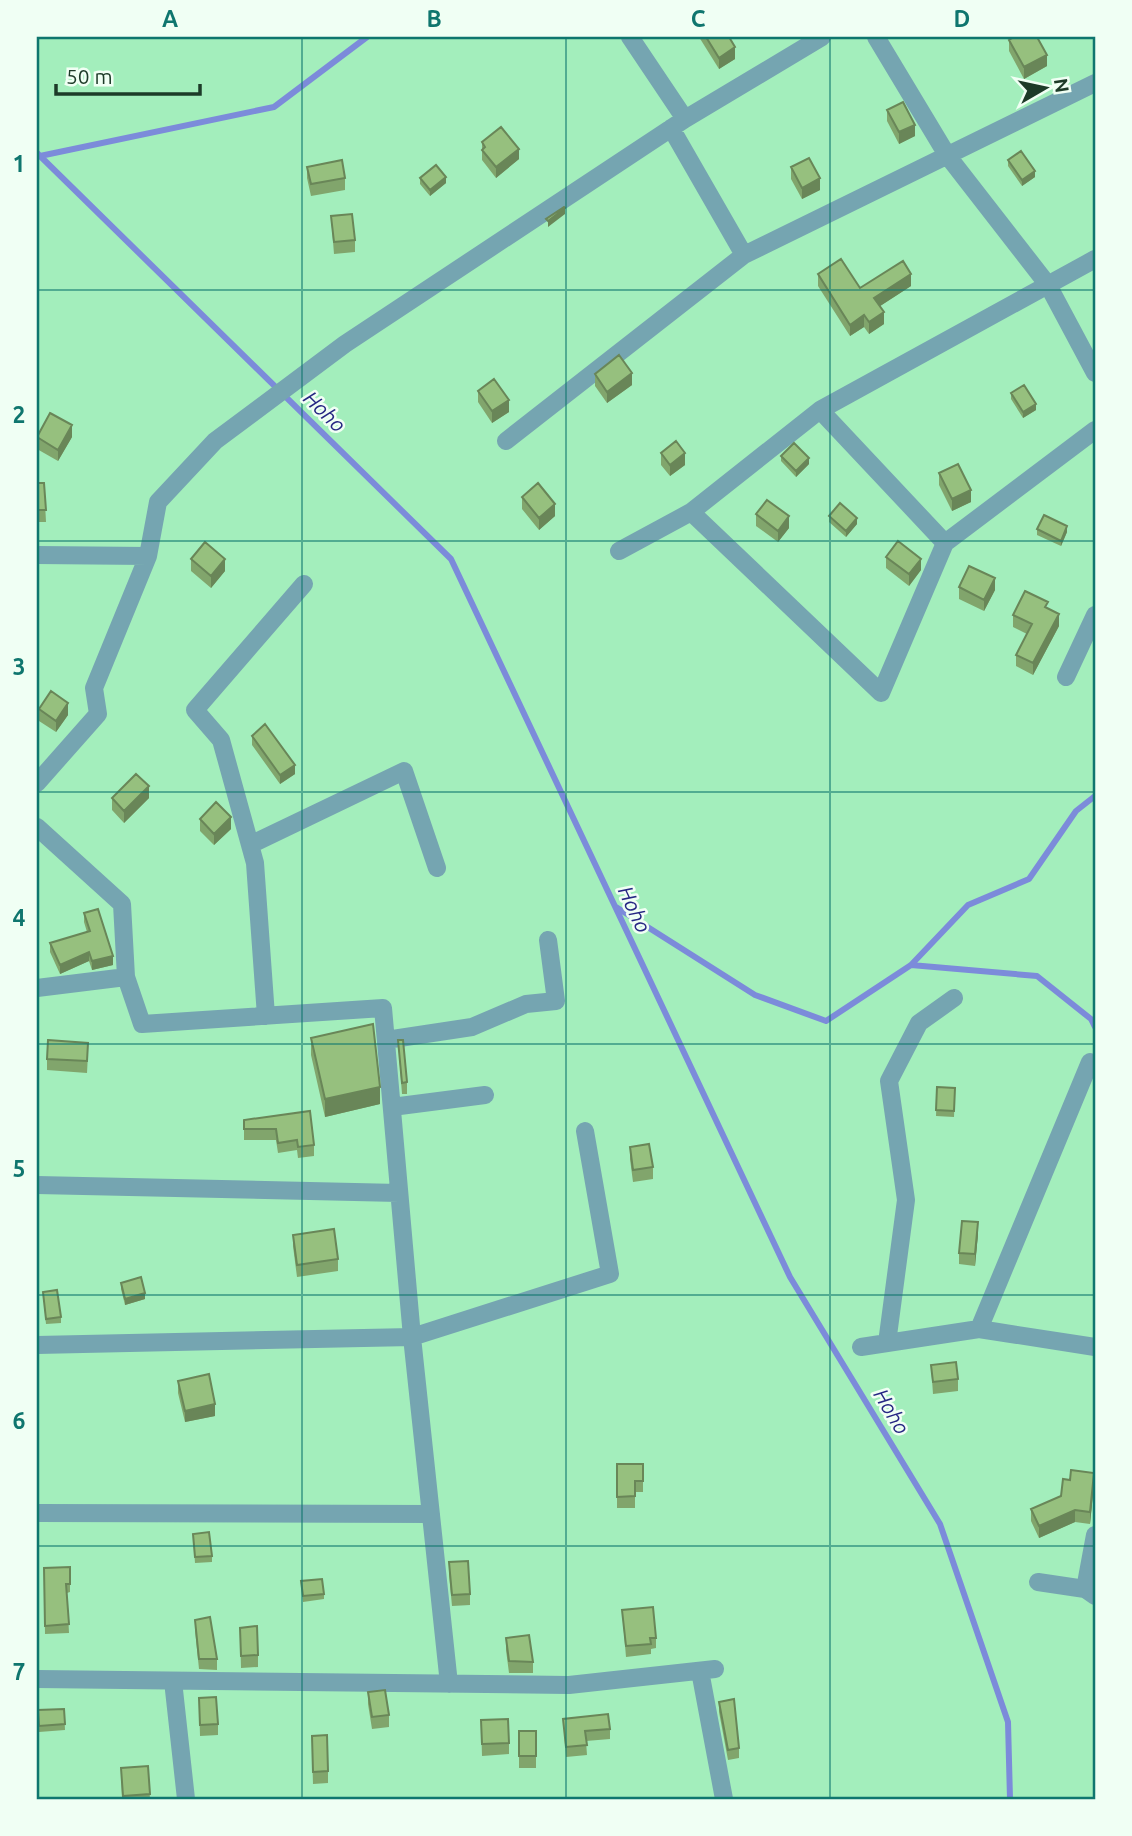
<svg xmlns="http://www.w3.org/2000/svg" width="1132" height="1836" font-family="Ubuntu,sans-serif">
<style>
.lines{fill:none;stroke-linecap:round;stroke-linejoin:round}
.stream{stroke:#7c8bda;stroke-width:6}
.minor{stroke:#75a5b1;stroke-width:18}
.wall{fill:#81a56c}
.shaded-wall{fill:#698658}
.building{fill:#96c07e;stroke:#698658;stroke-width:2}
.grid{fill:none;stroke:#0f766e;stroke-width:2;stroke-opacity:0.55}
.labels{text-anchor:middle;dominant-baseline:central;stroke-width:5;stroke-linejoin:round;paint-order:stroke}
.water-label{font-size:21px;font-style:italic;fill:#262783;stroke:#f0fff4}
.neatline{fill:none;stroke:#0f766e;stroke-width:2.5}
.grid-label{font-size:23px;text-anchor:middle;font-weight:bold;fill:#0f766e}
</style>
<rect width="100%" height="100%" fill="#a3eebc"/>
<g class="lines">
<path class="stream" d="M37,153L451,559L790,1277L940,1524L1008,1722L1010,1799
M40,156L274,107L367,37
M616,907L755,995L826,1021L911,965L968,905L1029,879L1076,811L1095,796
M911,965L1037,976L1091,1019L1095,1027"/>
<path class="minor" d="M630,37L685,119
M876,37L947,155L1048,285L1095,373
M671,128L744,255
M820,410L945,543
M506,441L744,255L1095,83
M691,512L881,693L945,543L1095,430
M619,551L691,512L820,410L1095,259
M37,555L148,556L158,502L215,441L345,344L685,119L822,37
M1066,677L1095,615
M37,783L98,714L94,688L148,556
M37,827L122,904L126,977L142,1024L383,1008L412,1337L449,1684
M250,845L404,771L437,868
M37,988L126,977
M266,1016L255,863L221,740L195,710L304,584
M386,1040L472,1027L526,1004L556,1001L548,940
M392,1107L485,1095
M37,1185L399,1193
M979,1329L1090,1062
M887,1343L906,1200L889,1081L919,1023L954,998
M37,1345L412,1337L610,1274L585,1131
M861,1347L979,1329L1095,1347
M37,1513L431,1514
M1038,1582L1085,1589L1095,1596
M1085,1589L1095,1535
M700,1671L724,1799
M37,1679L569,1685L715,1669
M173,1681L186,1799"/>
</g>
<path class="wall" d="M699,37H729L735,59L719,69Z
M1009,40L1047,66L1024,79L1009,51Z
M887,110L915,136L899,144L887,121Z
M482,142L519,159L496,178L482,160Z
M1008,160L1035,177L1022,186L1008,166Z
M307,167L345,178V190L311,196L307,178Z
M791,167L820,190L802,199L791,179Z
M420,178L446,183L430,196L420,184Z
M331,216L355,240V252L334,254Z
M818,274L860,288L911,286L880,306L884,324L869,334L864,327L850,336L818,286Z
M595,374L632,385L607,403L595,386Z
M478,391L509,412L492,423L478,402Z
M1011,393L1036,410L1023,418L1011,399Z
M37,436L72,437L58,461L37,449Z
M661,453L685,465L670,476L661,465Z
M781,456L809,464L796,477L781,461Z
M939,473L971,502L952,511L939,485Z
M37,483H44L46,522H37Z
M522,497L555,516L539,530L522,509Z
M756,514L789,528L778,542L756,526Z
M829,516L857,524L846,537L829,522Z
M1037,529L1067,532L1061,546L1037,535Z
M886,557L921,570L909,586L886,568Z
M191,559L225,571L211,588L191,571Z
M959,587L995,590L984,611L959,599Z
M1048,609L1059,626L1033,675L1016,666V655L1027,634L1013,627V615Z
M39,709L68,715L56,732L39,721Z
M252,736L295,774L280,784L252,745Z
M112,798H149L124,823L112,810Z
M200,819L231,829L214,845L200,831Z
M84,913L113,965L92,970L89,961L60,974L50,952V943L87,932L84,922Z
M311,1038L380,1104L325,1117L311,1055Z
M398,1040L407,1082V1094H402Z
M88,1054L87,1073L47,1070V1059Z
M937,1087L955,1088L954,1117L936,1116Z
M310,1111L314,1145V1156L298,1158L297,1150L278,1153L276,1140H244V1120Z
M630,1147L653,1167V1179L633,1182L630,1159Z
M978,1234L975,1266L959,1264V1253Z
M293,1235L338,1259V1271L297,1277L293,1246Z
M121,1283L145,1299L125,1305L121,1289Z
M43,1292L61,1317V1323L46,1324Z
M931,1365L958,1379V1391L933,1394Z
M178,1381L215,1416L185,1422L178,1393Z
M617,1464H643V1492H635V1508H617Z
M1094,1484L1090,1524L1075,1522L1039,1538L1031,1521V1509Z
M193,1534L212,1556V1562L195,1563Z
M449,1562L470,1594V1605L452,1606L449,1574Z
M70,1567V1592L67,1593L69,1633L45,1634L44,1568Z
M301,1581L324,1594V1599L303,1602Z
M622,1610L656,1638V1648L651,1649V1654L626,1657Z
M195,1620L217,1659V1670L199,1669L195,1630Z
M240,1628L258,1655V1667L241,1668Z
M506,1638L533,1662V1673H509L506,1650Z
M368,1692L389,1715V1727L372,1729L368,1704Z
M199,1698L218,1724V1735L200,1736Z
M719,1702L739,1748V1758L728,1760L719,1712Z
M64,1709L65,1730L39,1732L38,1710Z
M563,1719L610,1729V1739L586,1741L587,1755L566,1757Z
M481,1720L509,1743V1754L482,1756Z
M519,1731H536V1768H519Z
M312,1748L328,1771V1783L313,1784Z
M148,1766L150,1799H122L121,1768Z"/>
<path class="shaded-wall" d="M735,47V59L719,69V58Z
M1047,55V66L1024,79V67Z
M915,125V136L899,144V132Z
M519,149V159L496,178V167Z
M1035,171V177L1022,186V180Z
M446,177V183L430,196V190Z
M820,178V190L802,199V188Z
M565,208V214L548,227V221Z
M911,274V286L874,310V298Z
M884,312V324L869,334V322Z
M864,315V327L850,336V325Z
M632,373V385L607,403V392Z
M509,400V412L492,423V411Z
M1036,404V410L1023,418V412Z
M72,425V437L58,461V450Z
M685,453V465L670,476V465Z
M809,458V464L796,477V471Z
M971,490V502L952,511V499Z
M555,504V516L539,530V518Z
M789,516V528L778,542V531Z
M857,518V524L846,537V531Z
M1067,526V532L1061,546V541Z
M225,559V571L211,588V576Z
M921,559V570L909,586V574Z
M995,578V590L984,611V600Z
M1059,614V626L1033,675V663Z
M68,703V715L56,732V721Z
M295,765V774L280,784V775Z
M149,786V798L124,823V811Z
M231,817V829L214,845V834Z
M89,952V961L60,974V965Z
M113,956V965L92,970V961Z
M380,1087V1104L325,1117V1099Z
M978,1222V1234L975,1266V1254Z
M145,1293V1299L125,1305V1299Z
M215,1404V1416L185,1422V1411Z
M1094,1473V1484L1090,1524V1512Z
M1075,1510V1522L1039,1538V1526Z"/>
<path class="building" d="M706,37H729L735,47L719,58Z
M1014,37H1037L1047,55L1024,67L1009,40Z
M903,102L915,125L899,132L887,110Z
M501,127L519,149L496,167L482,150L485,147L482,142Z
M1021,151L1035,171L1022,180L1008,160Z
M809,158L820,178L802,188L791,167Z
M342,160L345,178L311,184L307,167Z
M436,165L446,177L430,190L420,178Z
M564,207L565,208L548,221L546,219Z
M352,214L355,240L334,242L331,216Z
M841,259L860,288L903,261L911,274L874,298L884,312L869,322L864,315L850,325L818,274Z
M619,355L632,373L607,392L595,374Z
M494,379L509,400L492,411L478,391Z
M1024,385L1036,404L1023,412L1011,393Z
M50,413L72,425L58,450L37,437Z
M676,441L685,453L670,465L661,453Z
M794,443L809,458L796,471L781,456Z
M958,464L971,490L952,499L939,473Z
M37,483H44L46,510H37Z
M538,483L555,504L539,518L522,497Z
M767,500L789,516L778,531L756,514Z
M840,503L857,518L846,531L829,516Z
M1044,515L1067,526L1061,541L1037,529Z
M898,541L921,559L909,574L886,557Z
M205,542L225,559L211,576L191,559Z
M969,566L995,578L984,600L959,587Z
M1025,591L1048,602L1045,607L1059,614L1033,663L1016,655L1032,624L1013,615Z
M51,691L68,703L56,721L39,709Z
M265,724L295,765L280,775L252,736Z
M136,774L149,786L124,811L112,798Z
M216,802L231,817L214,834L200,819Z
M98,909L113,956L92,961L89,952L60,965L50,943L90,931L84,913Z
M373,1024L380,1087L325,1099L311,1038Z
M48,1040L88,1043L87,1061L47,1059Z
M398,1040H403L407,1082L402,1083Z
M937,1087L955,1088L954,1111L936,1110Z
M310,1111L314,1145L298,1147L297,1140L278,1143L276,1129H244V1120Z
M649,1144L653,1167L633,1170L630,1147Z
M962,1221L978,1222L975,1254L959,1253Z
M334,1229L338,1259L297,1265L293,1235Z
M141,1277L145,1293L125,1299L121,1283Z
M57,1290L61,1317L46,1319L43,1292Z
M956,1362L958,1379L933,1382L931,1365Z
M209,1374L215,1404L185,1411L178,1381Z
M617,1464H643V1481H635V1496L617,1497Z
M1071,1470L1094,1473L1090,1512L1075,1510L1039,1526L1031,1509L1061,1496L1063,1479L1070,1480Z
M209,1532L212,1556L195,1557L193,1534Z
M468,1561L470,1594L452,1595L449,1562Z
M70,1567V1584H66L69,1624L45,1626L44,1568Z
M322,1579L324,1594L303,1596L301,1581Z
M653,1607L656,1638H650L651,1644L626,1646L622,1610Z
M210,1617L217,1659H199L195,1620Z
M257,1626L258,1655L241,1656L240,1628Z
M529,1635L533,1662L509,1661L506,1638Z
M385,1690L389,1715L372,1717L368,1692Z
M216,1697L218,1724L200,1725L199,1698Z
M734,1699L739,1748L728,1750L719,1702Z
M64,1709L65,1724L39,1726L38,1710Z
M608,1714L610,1729L585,1731L587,1745L566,1747L563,1719Z
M508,1719L509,1743L482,1744L481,1720Z
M519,1731H536V1756H519Z
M327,1735L328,1771L313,1772L312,1736Z
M148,1766L150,1794L123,1796L121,1768Z"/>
<path class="grid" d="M302,37V1799M566,37V1799M830,37V1799M37,290H1095M37,541H1095M37,792H1095M37,1044H1095M37,1295H1095M37,1546H1095"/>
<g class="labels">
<g class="water-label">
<text transform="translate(325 411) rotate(44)">Hoho</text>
<text transform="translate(635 909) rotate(65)">Hoho</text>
<text transform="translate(892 1411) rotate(59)">Hoho</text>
</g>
</g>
<rect width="1132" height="1836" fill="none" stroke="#f0fff4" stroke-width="77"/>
<g transform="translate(1045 88) rotate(81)" stroke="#f0fff4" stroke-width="5" paint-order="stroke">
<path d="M0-5L12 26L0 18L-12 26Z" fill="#1d3b28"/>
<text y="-10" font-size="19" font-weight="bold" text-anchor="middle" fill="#1d3b28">N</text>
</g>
<path d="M56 84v10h144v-10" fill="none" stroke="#1d3b28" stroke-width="3.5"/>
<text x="66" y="84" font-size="21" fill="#1d3b28" stroke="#f0fff4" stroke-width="5" paint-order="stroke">50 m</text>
<rect x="38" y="38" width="1056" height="1760" class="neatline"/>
<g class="grid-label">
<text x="170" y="27">A</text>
<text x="434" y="27">B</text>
<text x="698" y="27">C</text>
<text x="962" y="27">D</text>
<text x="19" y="172">1</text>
<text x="19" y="423">2</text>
<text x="19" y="675">3</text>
<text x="19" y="926">4</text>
<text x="19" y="1177">5</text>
<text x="19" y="1429">6</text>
<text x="19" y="1680">7</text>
</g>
</svg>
